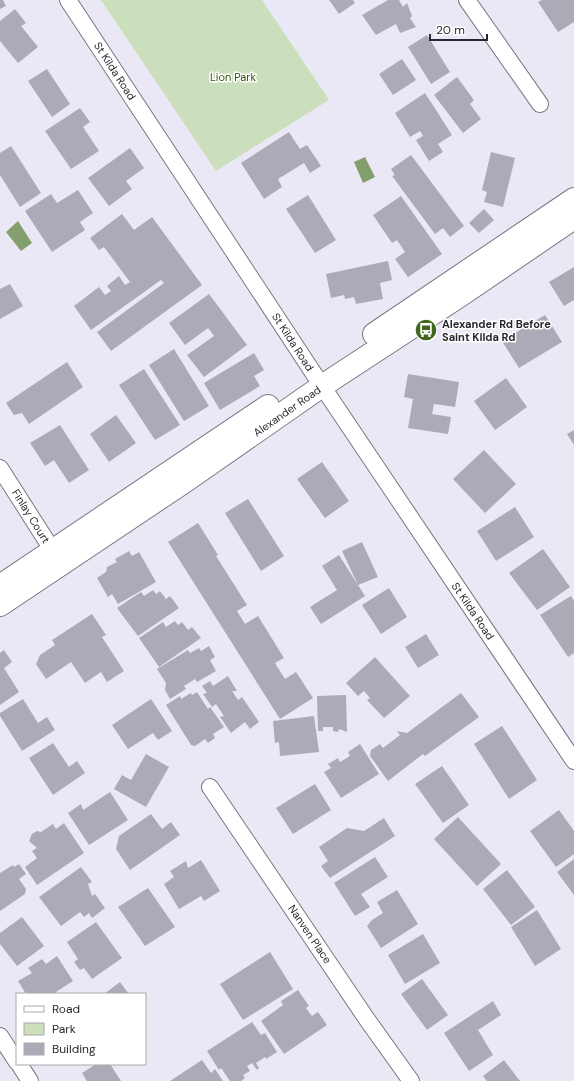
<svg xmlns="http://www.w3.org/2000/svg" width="574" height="1081" font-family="'DM Sans',sans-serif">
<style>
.green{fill:#cbdfbd}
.water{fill:#849f6e}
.building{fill:#adaab8}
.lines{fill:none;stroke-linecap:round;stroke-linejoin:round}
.street-casing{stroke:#7a7784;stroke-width:18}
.secondary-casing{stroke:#7a7784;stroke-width:24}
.street{stroke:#fff;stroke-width:16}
.secondary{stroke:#fff;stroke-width:22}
.labels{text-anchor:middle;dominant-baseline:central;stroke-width:3;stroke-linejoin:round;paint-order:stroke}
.street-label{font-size:11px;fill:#29272d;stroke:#fff}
.park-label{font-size:11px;fill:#305105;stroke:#fff}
.poi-label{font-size:11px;font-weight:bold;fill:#29272d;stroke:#fff;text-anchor:start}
</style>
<rect width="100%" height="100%" fill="#ebe8f6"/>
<path class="green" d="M101,0H262L329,100L216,171Z"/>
<path class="water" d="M365,157L375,177L363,183L354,162Z
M18,221L32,243L21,251L6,232Z"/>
<path class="building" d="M0,0H3L6,6L0,9Z
M329,0H353L355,3L339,14Z
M388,0H399L403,7L407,3L412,16L410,18L416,27L400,33L396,24L376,35L362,15Z
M542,0H574V22L558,32L538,2Z
M15,9L26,23L21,26L38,47L18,63L0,41V21Z
M427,35L450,72L431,84L408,47Z
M402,59L416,80L393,95L379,74Z
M47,69L70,104L52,117L28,81Z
M457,77L474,100L470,104L481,119L463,133L434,95Z
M425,93L452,135L438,144L443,152L429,161L416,140L423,136L420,131L410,137L395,113Z
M80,108L90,122L83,127L99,151L71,169L45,131Z
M289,132L300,149L307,145L321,166L310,173L304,163L278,179L282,187L264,199L241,163Z
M11,146L41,193L20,207L0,175V153Z
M130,148L144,168L126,181L132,189L109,206L88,178Z
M491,152L515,158L503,207L484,202L487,192L482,190Z
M411,155L464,226L450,237L443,228L435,234L392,176L395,175L391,169Z
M78,190L93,213L80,222L85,230L52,252L25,211L51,194L57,203Z
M308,195L336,240L315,253L286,209Z
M401,196L442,254L408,277L395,259L405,252L397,240L392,243L373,215Z
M484,209L494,220L479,233L469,223Z
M122,214L134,230L152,217L202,285L111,351L97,332L164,283L161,280L91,330L74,306L99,287L105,295L111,291L107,286L119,276L125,285L130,282L104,247L99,250L90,238Z
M388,261L392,280L380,283L383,299L356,304L354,297L345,299L344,295L331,298L326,274Z
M574,267V300L564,306L549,282Z
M10,284L23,306L0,319V289Z
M209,294L247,345L204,377L187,355L214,336L208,328L185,345L169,323Z
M545,315L562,342L519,368L502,341Z
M174,349L209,406L184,421L149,365Z
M254,353L264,370L254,376L260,386L220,410L204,383Z
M67,362L83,387L29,424L22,413L14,415L6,403Z
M144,369L180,425L155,440L119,385Z
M408,374L459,382L455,407L434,404L432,414L451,417L448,434L408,428L413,399L404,397Z
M506,378L527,407L495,430L474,401Z
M116,415L136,443L109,462L90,434Z
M60,425L89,470L69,483L54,460L45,466L30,443Z
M574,430V445L567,434Z
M484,450L516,484L485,513L453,479Z
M322,462L349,501L325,518L297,479Z
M248,499L284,556L261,571L225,513Z
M515,507L534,537L496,561L477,531Z
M198,523L218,555L216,556L247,605L237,611L245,624L258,616L284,658L275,663L285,679L296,672L313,698L280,719L168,542Z
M362,542L378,577L358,585L342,551Z
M543,549L570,587L537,610L509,573Z
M129,551L132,556L139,552L156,582L118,604L112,594L108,597L97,578L106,572L107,567L117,562L115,559Z
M339,555L365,596L321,624L310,607L337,590L322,566Z
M389,588L407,617L381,634L362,605Z
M153,590L156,594L160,591L166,599L170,596L179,608L138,636L117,608L141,592L144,596Z
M571,596L574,601V653L568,657L540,615Z
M92,614L106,635L102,637L124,671L107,682L101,672L85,683L71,662L46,679L36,664L40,655L55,645L52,640Z
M175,621L178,625L182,622L188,630L192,627L201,638L159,667L139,638L163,622L166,627Z
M426,634L439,655L418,668L405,647Z
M209,646L215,657L210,660L216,671L197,682L195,679L184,686L186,689L170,699L165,690L166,683L157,669L188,650L190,653L199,648L201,651Z
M4,650L12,662L4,668L19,692L0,705V653Z
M375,657L410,696L384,718L367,700L370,698L364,691L358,696L346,683Z
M228,676L237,691H232L238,700L242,697L259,722L250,729L245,722L231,733L220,717L224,716L216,704L212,707L203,694L207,693L202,686L210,681L213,686Z
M197,692L208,709L210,707L224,727L213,734L215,738L208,743L205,739L195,746L191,745L166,705L180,696L181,699L191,693L192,695Z
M461,693L479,717L425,756L423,754L388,781L370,756L371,750L380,744L383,748L400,735L397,731L407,733Z
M346,695L347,732L339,729L338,732L333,731V727H323V731H318L317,696Z
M23,699L38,723L47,717L55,730L22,751L0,716V713Z
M151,699L172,731L158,740L153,733L128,749L112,725Z
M314,716L319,752L280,756L279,742L275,743L273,721Z
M502,726L537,780L509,799L474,744Z
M53,743L69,767L77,761L85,773L53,795L29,758Z
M360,744L379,774L341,798L324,772L331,768L328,764L338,758L340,762L350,756L348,752Z
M146,754L169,767L146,807L114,789L122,775L131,780Z
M442,766L469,805L443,823L415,784Z
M315,784L331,810L293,834L276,808Z
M110,792L128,820L89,845L68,813L81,804L83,810Z
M559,810L574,831V854L556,867L530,831Z
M151,814L162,829L171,822L180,835L130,870L116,849L119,836Z
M458,817L501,864L477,886L434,839Z
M384,818L395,836L330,878L321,866L328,861L319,847L347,828L364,831Z
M64,823L84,853L37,885L25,867L37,858L32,851L37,848L29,841L32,834L37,831L41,832L53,824L56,829Z
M375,857L388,877L361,894L370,907L355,916L334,883Z
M574,859V895L557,872Z
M201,860L220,891L204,901L201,896L179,909L164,884L174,877L170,871L186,861L188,868Z
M19,864L26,874L19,879L26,889L25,894L0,911V873L13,865L14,867Z
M81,867L92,882L88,884L92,896L95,894L105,908L92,918L89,913L84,917L80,912L61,926L39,897Z
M507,870L535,907L511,925L483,889Z
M148,888L175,927L145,946L118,907Z
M397,890L418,924L381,948L367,926L372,920L383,913L377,902Z
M537,910L561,949L535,966L511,927Z
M22,917L44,946L17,966L0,944V933Z
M96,922L122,958L92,979L84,968L80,970L74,962L78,959L67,942Z
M423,934L440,963L405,984L388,955Z
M270,952L293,989L243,1020L220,984Z
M57,956L73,981L53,994H26L18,981L32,973L28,968L42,959L46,964Z
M422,979L448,1015L427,1030L401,994Z
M120,982L129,994H104Z
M298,990L309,1006L306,1008L312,1016L318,1012L327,1025L284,1054L261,1021L283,1005L281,1001Z
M493,1001L501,1015L478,1030L493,1055L469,1071L444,1033Z
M252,1022L261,1035L265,1033L277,1052L266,1059L265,1057L256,1063L259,1068L257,1070L252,1063L247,1066L250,1071L243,1075L245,1078L241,1081H230L221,1068L219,1070L207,1051Z
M202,1060L211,1073L215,1069L223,1081H170Z
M504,1060L520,1081H487L483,1076Z
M96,1064H110L121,1081H87L82,1073Z"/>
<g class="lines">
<g class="street-casing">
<path id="street" d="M68,0L314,374L574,761
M467,0L540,104
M0,468L58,559
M210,787L366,1018L411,1081
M0,1036L17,1062
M19,1064L30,1081"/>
</g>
<g class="secondary-casing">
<path id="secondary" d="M374,334L574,199
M0,586L268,406
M0,605L181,484L322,386L461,295L574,218"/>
</g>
<use href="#street" class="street"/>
<use href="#secondary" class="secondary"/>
</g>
<defs>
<g id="bus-disc" transform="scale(1.15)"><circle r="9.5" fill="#43661e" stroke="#fff"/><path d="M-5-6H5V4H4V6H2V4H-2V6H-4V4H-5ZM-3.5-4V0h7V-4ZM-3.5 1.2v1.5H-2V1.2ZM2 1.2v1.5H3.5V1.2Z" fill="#fff"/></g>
</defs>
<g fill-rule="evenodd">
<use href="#bus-disc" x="426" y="330"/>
</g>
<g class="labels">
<g class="street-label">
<text transform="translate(115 71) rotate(57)">St Kilda Road</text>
<text transform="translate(293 342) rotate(57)">St Kilda Road</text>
<text transform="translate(287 411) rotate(-35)">Alexander Road</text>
<text transform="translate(31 516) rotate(58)">Finlay Court</text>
<text transform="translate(473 611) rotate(56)">St Kilda Road</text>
<text transform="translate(310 934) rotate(56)">Nanven Place</text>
</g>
<g class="park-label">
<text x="233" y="77">Lion Park</text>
</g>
<g class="poi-label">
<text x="442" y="324">Alexander Rd Before<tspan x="442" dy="13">Saint Kilda Rd</tspan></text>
</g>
</g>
<rect x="16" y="993" width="130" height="72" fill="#ffffff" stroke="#a9a9ab"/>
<rect x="24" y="1006" width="20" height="6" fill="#ffffff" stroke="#a9a9ab"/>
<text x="52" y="1013" font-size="12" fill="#29272d">Road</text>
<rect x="24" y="1023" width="20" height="12" fill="#cbdfbd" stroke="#a9a9ab"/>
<text x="52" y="1033" font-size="12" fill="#29272d">Park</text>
<rect x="24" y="1043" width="20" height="12" fill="#adaab8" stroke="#a9a9ab"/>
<text x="52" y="1053" font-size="12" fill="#29272d">Building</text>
<path d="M430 34v6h57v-6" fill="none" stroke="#29272d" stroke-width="2"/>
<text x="436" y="34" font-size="12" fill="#29272d" stroke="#ffffff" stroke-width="3" paint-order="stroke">20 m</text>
</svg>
